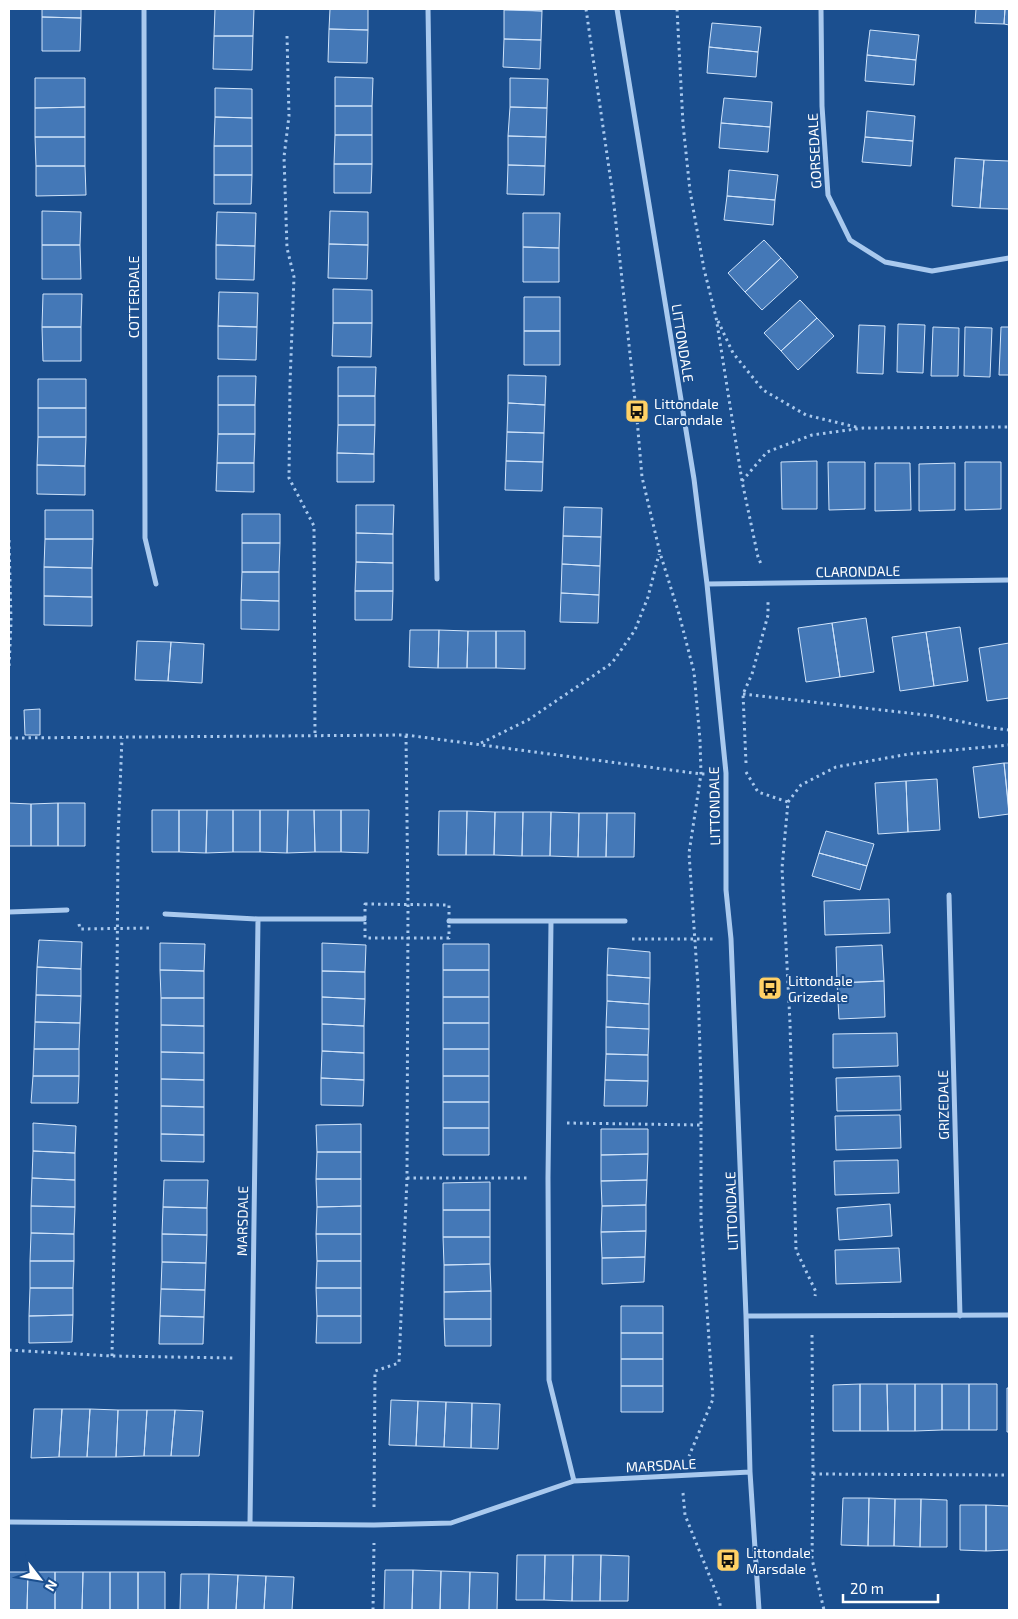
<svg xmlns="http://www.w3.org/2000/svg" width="1018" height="1619" font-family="'Exo 2',sans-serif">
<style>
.building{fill:#4478b7;stroke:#cfe3fa}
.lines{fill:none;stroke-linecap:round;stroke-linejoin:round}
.path{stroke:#a9c9ee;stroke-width:3;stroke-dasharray:2.5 4;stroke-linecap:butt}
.minor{stroke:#a9c9ee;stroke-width:5}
.labels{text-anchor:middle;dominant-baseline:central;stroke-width:4;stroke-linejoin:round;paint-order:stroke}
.street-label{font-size:14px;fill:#fff;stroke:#1b4f8f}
.poi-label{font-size:14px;fill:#fff;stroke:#1b4f8f;text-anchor:start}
</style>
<rect width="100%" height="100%" fill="#1b4f8f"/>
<path class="building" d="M42,9H81V18L42,17Z
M215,9H254L253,36H214Z
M330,9H368V30L329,29Z
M504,9H542V11Z
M976,9H1005L1004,24L975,23Z
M1005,9H1009V25L1004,24Z
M504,10L542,11L541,40L504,39Z
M42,17L81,18L80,51H42Z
M712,23L761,27L758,52L709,47Z
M329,29L368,30L367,63L328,62Z
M870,30L919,35L916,60L867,55Z
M214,36H253L252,70L213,69Z
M504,39L541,40L540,69L503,67Z
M709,47L758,52L756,77L707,73Z
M867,55L916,60L914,85L865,81Z
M335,77L373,78L372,106H335Z
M35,78H85V107L35,108Z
M510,78L548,79L547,108L510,107Z
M215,88L252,89V118L215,117Z
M724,98L772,102L770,127L721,123Z
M335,106H372V135H335Z
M85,107V137H35V108Z
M510,107L547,108L546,137L508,136Z
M867,111L915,116L913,141L865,137Z
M215,117L252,118V146H214Z
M721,123L770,127L768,152L719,148Z
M335,135H372V164H334Z
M508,136L546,137L545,166L508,165Z
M35,137H85V166H36Z
M865,137L913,141L911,166L862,162Z
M214,146H252V175H214Z
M955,158L984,160L980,208L952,206Z
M984,160L1009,161V209L980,208Z
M334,164H372L371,193H334Z
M508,165L545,166L544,195L507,194Z
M36,166H85L86,195L36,196Z
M729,170L778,175L775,200L727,196Z
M214,175H252L251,204H214Z
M727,196L775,200L773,225L724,220Z
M42,211L81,212L80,245H42Z
M330,211L368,212V245L329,244Z
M217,212L256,213L255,246L216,245Z
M523,213H560L559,248L523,247Z
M764,240L781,258L745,292L728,273Z
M329,244L368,245L367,279L328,278Z
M42,245H80L81,279H42Z
M216,245L255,246L254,280L216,279Z
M523,247L559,248V282H523Z
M781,258L798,277L762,310L745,292Z
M333,289L372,290V323H333Z
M219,292L258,293L257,327L218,326Z
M43,294H82L81,327H42Z
M524,297H560V331H524Z
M800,300L817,318L781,351L764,333Z
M817,318L834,336L798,370L781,351Z
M333,323H372L371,357L332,356Z
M898,324L925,325L923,373L897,372Z
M859,325L885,326L883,374L857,373Z
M218,326L257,327L256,360L218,359Z
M42,327H81V361H43Z
M933,327L959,328L958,376H931Z
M965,327L992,328L990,377L964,376Z
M1001,327H1009V375H999Z
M524,331H560V365H524Z
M338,367H376L375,396H338Z
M508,375L546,376L545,405L508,403Z
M218,376H256L255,405H218Z
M38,379H86V408H38Z
M338,396H375V425H338Z
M508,403L545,405L544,433L507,432Z
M218,405H255V434H218Z
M38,408H86V437H38Z
M338,425H375L374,454L337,453Z
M507,432L544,433L543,462L506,461Z
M218,434H255L254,463H217Z
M38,437H86L85,466L37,465Z
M337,453L374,454V482H337Z
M506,461L543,462L542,491L505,490Z
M817,461V509H782L781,462Z
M828,462H865V509L829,510Z
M965,462H1001V509L965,510Z
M217,463H254V492L216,491Z
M875,463H910L911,510L875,511Z
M955,463V510L919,511V464Z
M37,465L85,466V495L37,494Z
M356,505H394L393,534L356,533Z
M564,507L602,508L601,537L563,536Z
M45,510H93V539H45Z
M242,514H280V543H242Z
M356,533L393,534V563L356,562Z
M563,536L601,537L600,566L562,564Z
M45,539H93L92,568L44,567Z
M242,543H280L279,572H242Z
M356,562L393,563V591H355Z
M562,564L600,566L599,595L561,593Z
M44,567L92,568V597L44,596Z
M242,572H279V601L241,600Z
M355,591H393L392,620H355Z
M561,593L599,595L598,623L560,622Z
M44,596L92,597V626L44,625Z
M241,600L279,601V630L241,629Z
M866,618L874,672L840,677L832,623Z
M832,623L840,677L806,682L798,628Z
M960,627L968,681L934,686L926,632Z
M410,630H439L438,668L409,667Z
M439,630L468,631L467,668H438Z
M468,631H496V668H467Z
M496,631H525V669L496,668Z
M926,632L934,686L900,691L892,637Z
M137,641L171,642L168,681L135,680Z
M171,642L204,644L202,683L168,681Z
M1009,643V698L987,701L979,648Z
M40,709V735H25L24,710Z
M1004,763L1009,814L979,818L973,767Z
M1004,763H1009V810Z
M937,779L940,830L908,832L906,781Z
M906,781L908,832L878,834L875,783Z
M9,803L31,804V846H9Z
M58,803H85V846H58Z
M58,803V846H31V804Z
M152,810H179V852H152Z
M179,810H207L206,853L179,852Z
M207,810H233V852L206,853Z
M233,810H260V852H233Z
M260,810H288L287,853L260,852Z
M288,810H314L315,852L287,853Z
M314,810H341V852H315Z
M341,810H369L368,853L341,852Z
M439,811H467L466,855H438Z
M467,811L495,812L494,855H466Z
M495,812H523L522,856L494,855Z
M523,812H551L550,856H522Z
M551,812L579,813L578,857L550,856Z
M579,813H607L606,857H578Z
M607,813H635L634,857H606Z
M826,831L874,844L867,866L819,853Z
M819,853L867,866L860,890L812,876Z
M889,899L890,933L825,935L824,901Z
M39,940L82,942L81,969L37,967Z
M160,943L205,944L204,971L160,970Z
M322,943L366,945L365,972L322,971Z
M443,944H489V970H443Z
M882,945L884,981L837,983L836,947Z
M608,948L650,952V978L607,975Z
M37,967L81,969V996L36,995Z
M160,970L204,971V998H161Z
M443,970H489V997H443Z
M322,971L365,972V999L322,997Z
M607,975L650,978L649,1004L607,1001Z
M884,981L885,1017L839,1019L837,983Z
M36,995L81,996L80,1023L35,1022Z
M322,997L365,999L364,1026L322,1024Z
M443,997H489V1023H443Z
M161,998H204V1026L161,1025Z
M607,1001L649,1004V1029L606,1027Z
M35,1022L80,1023L79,1049H34Z
M443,1023H489V1049H443Z
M322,1024L364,1026V1053L322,1051Z
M161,1025L204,1026V1053L161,1052Z
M606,1027L649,1029L648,1055L606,1054Z
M897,1033L898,1066L833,1068V1034Z
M34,1049H79V1076H33Z
M443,1049H489V1076H443Z
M322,1051L364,1053V1080L321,1078Z
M161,1052L204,1053V1080L161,1079Z
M606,1054L648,1055V1081L605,1080Z
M33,1076H79L78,1103H31Z
M443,1076H489V1102H443Z
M900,1076L901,1110L837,1111L836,1078Z
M321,1078L364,1080L363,1106L321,1105Z
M161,1079L204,1080V1107L161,1106Z
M605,1080L648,1081L647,1106H604Z
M443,1102H489V1128H443Z
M161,1106L204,1107V1135L161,1134Z
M900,1115L901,1148L836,1150L835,1116Z
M33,1123L76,1126L75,1153L33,1151Z
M361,1124V1152H317L316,1125Z
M443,1128H489V1155H443Z
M601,1129H648V1154L601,1155Z
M161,1134L204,1135V1162L161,1161Z
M33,1151L75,1153V1180L32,1178Z
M317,1152H361V1179H316Z
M648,1154L647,1180L601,1181V1155Z
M898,1160L899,1193L835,1195L834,1161Z
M32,1178L75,1180V1207L31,1206Z
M316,1179H361V1206L317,1207Z
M164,1180H208L207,1208L163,1207Z
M647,1180L646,1205L602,1206L601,1181Z
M490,1182V1210H443V1183Z
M890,1204L892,1236L839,1240L837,1208Z
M646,1205V1231L601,1232L602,1206Z
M31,1206L75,1207L74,1234L31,1233Z
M361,1206V1234H316L317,1207Z
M163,1207L207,1208V1235L162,1234Z
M443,1210H490V1237H443Z
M646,1231L645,1257L602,1258L601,1232Z
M31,1233L74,1234V1261H30Z
M162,1234L207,1235L206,1263L162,1262Z
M316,1234H361V1261H317Z
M443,1237H490V1264L444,1265Z
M899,1248L901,1282L836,1284L835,1250Z
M645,1257L644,1282L602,1284V1258Z
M30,1261H74L73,1288H30Z
M317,1261H361V1288H316Z
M162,1262L206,1263L205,1290L161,1289Z
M490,1264L491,1291L444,1292V1265Z
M30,1288H73V1315L29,1316Z
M316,1288H361V1316H317Z
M161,1289L205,1290L204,1317L160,1316Z
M491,1291V1319H444V1292Z
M621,1306H663V1333H621Z
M73,1315L72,1342L29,1343V1316Z
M160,1316L204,1317L203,1344H159Z
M317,1316H361V1343H316Z
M444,1319H491V1346H445Z
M621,1333H663V1359H621Z
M621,1359H663V1386H621Z
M860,1384V1431H833V1385Z
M860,1384H887L888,1431H860Z
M887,1384H915V1431H888Z
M915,1384H942V1430L915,1431Z
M942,1384H969V1430H942Z
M969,1384H997V1430H969Z
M621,1386H663V1412H621Z
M1007,1388H1009V1432H1007Z
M391,1400L418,1401L416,1446L389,1445Z
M418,1401L446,1402L444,1447L416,1446Z
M446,1402L472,1403L471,1448L444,1447Z
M472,1403L500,1404L498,1449L471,1448Z
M34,1409H62L59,1457L31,1458Z
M62,1409H90L87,1457H59Z
M90,1409L118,1410L116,1457H87Z
M118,1410H147L144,1456L116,1457Z
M147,1410H175L171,1456H144Z
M175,1410L203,1411L199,1456H171Z
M843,1498H869L868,1546L841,1545Z
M869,1498L895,1499L894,1546H868Z
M895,1499H921L920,1547L894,1546Z
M921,1499L947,1500V1547H920Z
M960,1505H986V1551L960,1550Z
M986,1505L1009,1506V1550L986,1551Z
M517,1555H545L544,1600H516Z
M545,1555H573L572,1601L544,1600Z
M573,1555H601L600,1601H572Z
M601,1555L629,1556L628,1601H600Z
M385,1570H413L412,1610H384Z
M413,1570L441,1571L440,1610H412Z
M441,1571L470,1572L469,1610H440Z
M9,1572H28L27,1610H9Z
M28,1572H55V1610H27Z
M55,1572H83L82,1610H55Z
M83,1572H110V1610H82Z
M110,1572H138V1610H110Z
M138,1572H165V1610H138Z
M470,1572L498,1573L497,1610H469Z
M181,1574H209L208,1610H180Z
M209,1574L238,1575L236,1610H208Z
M238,1575L266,1576L264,1610H236Z
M266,1576L294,1577L292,1610H264Z"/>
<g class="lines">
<path class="path" d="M586,9L613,196L637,419L642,477L660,553L679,614L694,672L700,740L701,774L689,853L698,986L701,1084V1221L713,1399L689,1456
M677,9L683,124L690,191L704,269L716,317L742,481L758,557L761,564
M287,36L289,116L284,157L287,248L294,277L290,383L289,478L314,526L315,735
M718,321L733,353L763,390L806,415L860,428
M742,481L767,452L812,435L863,428L1009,427
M9,540L11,622L9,668
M743,694L934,716L992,728L1009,730
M9,738L406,735L701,774H708
M481,743L528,720L612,663L635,630L648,597L659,554
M746,763L743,694L752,674L768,615V601
M746,772L758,792L788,802L782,868L790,1023L796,1250L816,1292L815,1296
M788,802L801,785L836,767L909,754L1009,745
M365,904L449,905V938H365Z
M79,924L80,929L151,928
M632,939H713
M567,1123L701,1125
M407,1178H530
M812,1335L813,1474L812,1559L824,1610
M9,1350L112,1356L233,1358
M112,1356L116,1135L118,839L122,738
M813,1474L1009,1475
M683,1493L685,1515L720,1602V1610
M374,1507L375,1371L399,1363L407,1178L408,905L406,735
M373,1610L374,1543"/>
<path class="minor" d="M144,9L145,538L156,584
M428,9L437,579
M617,9L694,479L707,584L726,773V890L731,939L746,1316L750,1472L759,1610
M821,9L822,106L828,195L850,240L885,262L932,271L1009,258
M707,584L1009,580
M949,895L960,1316
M9,912L67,910
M165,914L258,919H364
M449,921H625
M551,921L548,1178L549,1380L574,1481
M746,1316L1009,1315
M9,1522L374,1525L451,1523L574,1481L750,1472
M250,1523L258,919"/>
</g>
<defs>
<g id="bus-square" transform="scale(1.25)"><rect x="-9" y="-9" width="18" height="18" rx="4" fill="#ffd166" stroke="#1b4f8f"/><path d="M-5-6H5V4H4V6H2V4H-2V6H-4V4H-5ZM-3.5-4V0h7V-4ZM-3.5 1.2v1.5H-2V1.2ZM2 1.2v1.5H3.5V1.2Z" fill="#111"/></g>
</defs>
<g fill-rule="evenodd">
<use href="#bus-square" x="637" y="411"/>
<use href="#bus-square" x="770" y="988"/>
<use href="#bus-square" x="728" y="1560"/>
</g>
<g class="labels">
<g class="street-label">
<text transform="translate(814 151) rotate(-93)">GORSEDALE</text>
<text transform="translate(133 297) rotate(-90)">COTTERDALE</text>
<text transform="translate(683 343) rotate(81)">LITTONDALE</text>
<text transform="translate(858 571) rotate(-1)">CLARONDALE</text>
<text transform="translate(714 806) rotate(-91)">LITTONDALE</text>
<text transform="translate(943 1105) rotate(-91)">GRIZEDALE</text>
<text transform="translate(731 1211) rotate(-92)">LITTONDALE</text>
<text transform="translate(242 1221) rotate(-89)">MARSDALE</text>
<text transform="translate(661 1465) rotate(-3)">MARSDALE</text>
</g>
<g class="poi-label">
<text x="654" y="403">Littondale<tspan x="654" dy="16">Clarondale</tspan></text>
<text x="788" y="980">Littondale<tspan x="788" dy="16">Grizedale</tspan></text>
<text x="746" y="1552">Littondale<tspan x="746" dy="16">Marsdale</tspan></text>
</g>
</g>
<rect width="1018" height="1619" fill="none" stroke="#ffffff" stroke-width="20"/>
<g transform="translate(40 1579) rotate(121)" stroke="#1b4f8f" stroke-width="4" paint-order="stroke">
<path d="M0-4L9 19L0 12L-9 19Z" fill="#ffffff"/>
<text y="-8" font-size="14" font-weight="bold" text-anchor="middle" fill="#ffffff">N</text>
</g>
<path d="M843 1594v8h95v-8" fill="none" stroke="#ffffff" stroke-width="2.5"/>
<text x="850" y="1594" font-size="15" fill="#ffffff" stroke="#1b4f8f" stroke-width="4" paint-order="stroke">20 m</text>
</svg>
